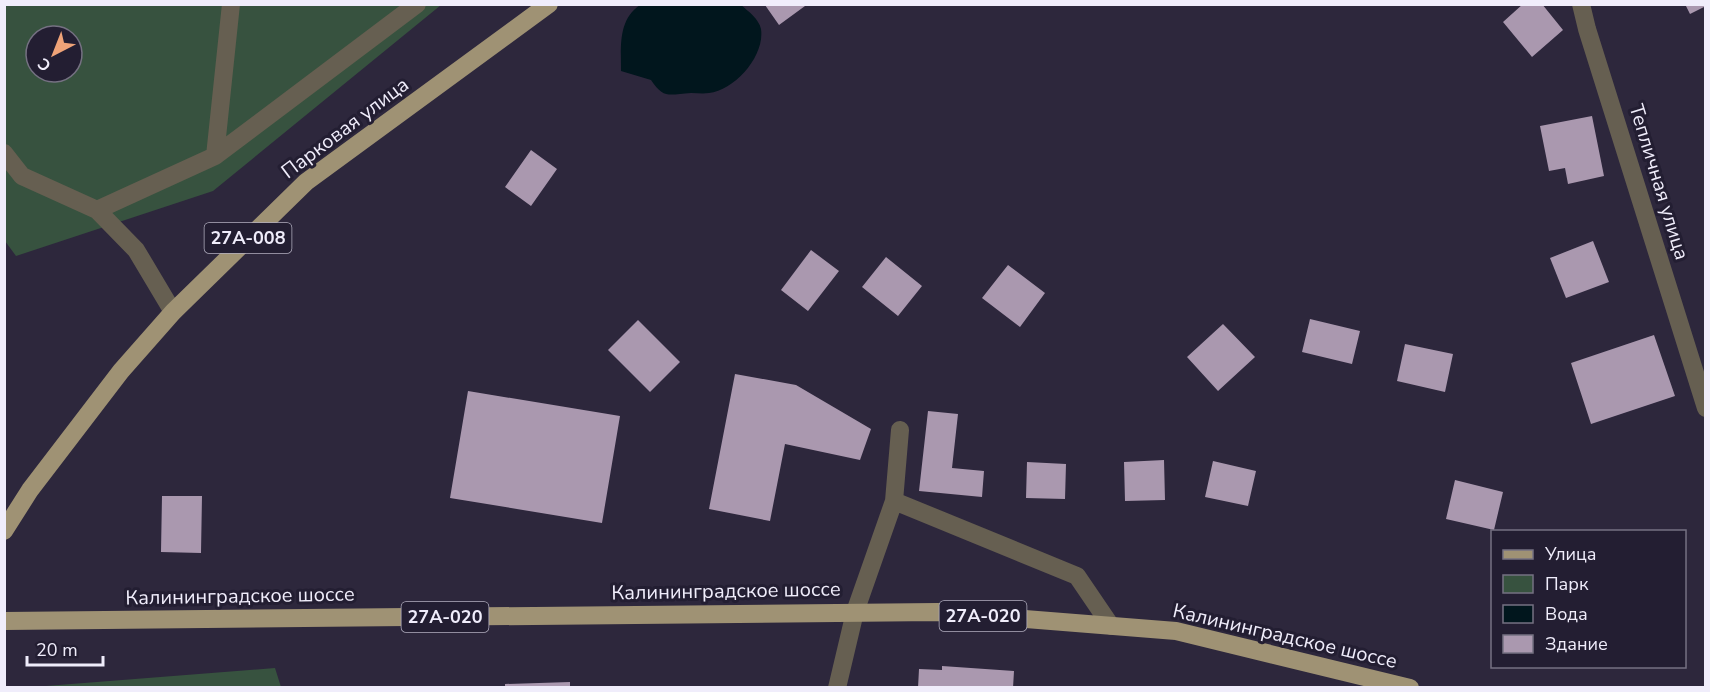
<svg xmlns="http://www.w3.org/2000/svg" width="1710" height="692" font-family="'Nunito Sans',sans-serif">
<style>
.green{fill:#37523f;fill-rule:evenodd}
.water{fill:#01161d}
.building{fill:#aa98af}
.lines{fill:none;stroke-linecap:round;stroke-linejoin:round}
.minor{stroke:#665f51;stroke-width:18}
.major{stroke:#9f9274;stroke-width:18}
.labels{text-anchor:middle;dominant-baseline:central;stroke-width:6;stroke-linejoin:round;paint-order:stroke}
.shield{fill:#231e32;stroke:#b2afbf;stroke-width:1.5}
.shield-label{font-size:18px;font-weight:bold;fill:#f0edfb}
.street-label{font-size:20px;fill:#f0edfb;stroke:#231e32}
</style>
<rect width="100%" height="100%" fill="#2d273c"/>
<path class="green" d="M5,5H441L213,191L16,256L5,241ZM36,36H72V72H36Z
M275,668L281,687H33Z"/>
<path class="water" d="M640,5H741C748,11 759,19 761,29C765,56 735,90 709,93C703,94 697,93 691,93C670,94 664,100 651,80L621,71C621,46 618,20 640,5Z"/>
<path class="building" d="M1523,4H1542L1563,30L1532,57L1503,22Z
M1685,4H1706V6L1690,14Z
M765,5H804L805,6L779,25Z
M1592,116L1604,176L1568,184L1565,168L1549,171L1540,126Z
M531,150L557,169L531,206L505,187Z
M1593,241L1609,282L1566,298L1550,258Z
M811,250L839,271L808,311L781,290Z
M886,257L922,286L898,316L862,287Z
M1008,265L1045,293L1020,327L982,298Z
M1310,319L1360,331L1352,364L1302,352Z
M638,320L680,362L650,392L608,350Z
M1223,324L1255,357L1218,391L1187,357Z
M1654,335L1675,396L1591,424L1571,363Z
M1405,344L1453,354L1445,392L1397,381Z
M735,374L796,385L871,429L860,460L785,444L770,521L709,509Z
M468,391L620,416L602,523L450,498Z
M928,411L958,414L952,468L984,471L982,497L919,491Z
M1164,460L1165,500L1125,501L1124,462Z
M1213,461L1256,471L1248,506L1205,497Z
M1027,462L1066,464L1065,499L1026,498Z
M1455,480L1503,492L1494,530L1446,519Z
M162,496H202L201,553L161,552Z
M942,666L1014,671L1013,688H918L919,669L942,670Z
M570,682V688H505V684Z"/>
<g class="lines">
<path class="minor" d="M1581,4L1587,29L1706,408
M4,153L22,176L97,210L136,250L173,312
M215,156L231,4
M97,210L215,156L417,4
M894,501L1077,576L1111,626
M837,688L855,612L894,501L900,430"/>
<path class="major" d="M4,531L30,490L121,371L173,312L306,182L549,4
M4,621L937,612L1176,631L1410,688"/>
</g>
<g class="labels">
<g class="shield">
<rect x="204.5" y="223" width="87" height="30" rx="4.5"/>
<rect x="939.5" y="601" width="87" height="30" rx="4.5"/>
<rect x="401.5" y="602" width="87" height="30" rx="4.5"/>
</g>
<g class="shield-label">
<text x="248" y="238">27А-008</text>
<text x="983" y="616">27А-020</text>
<text x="445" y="617">27А-020</text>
</g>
<g class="street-label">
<text transform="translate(345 128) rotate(-37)">Парковая улица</text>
<text transform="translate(1659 182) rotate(73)">Тепличная улица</text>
<text transform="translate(726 591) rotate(-1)">Калининградское шоссе</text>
<text transform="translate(240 596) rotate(-1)">Калининградское шоссе</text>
<text transform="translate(1285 636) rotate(13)">Калининградское шоссе</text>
</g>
</g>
<rect width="1710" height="692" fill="none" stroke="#f0edfb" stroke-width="12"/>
<rect x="1491" y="530" width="195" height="138" fill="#231e32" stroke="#757182" stroke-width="1.5"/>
<rect x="1503" y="550" width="30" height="9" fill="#9f9274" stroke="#757182" stroke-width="1.5"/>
<text x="1545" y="560" font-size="18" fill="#f0edfb">Улица</text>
<rect x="1503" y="575" width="30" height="18" fill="#37523f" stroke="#757182" stroke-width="1.5"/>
<text x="1545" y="590" font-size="18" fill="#f0edfb">Парк</text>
<rect x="1503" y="605" width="30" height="18" fill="#01161d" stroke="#757182" stroke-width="1.5"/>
<text x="1545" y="620" font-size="18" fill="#f0edfb">Вода</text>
<rect x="1503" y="635" width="30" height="18" fill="#aa98af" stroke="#757182" stroke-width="1.5"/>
<text x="1545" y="650" font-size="18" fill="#f0edfb">Здание</text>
<g transform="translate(54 54) rotate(222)"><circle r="28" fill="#231e32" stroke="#757182" stroke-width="1.5"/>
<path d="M0-4.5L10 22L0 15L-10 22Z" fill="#efa378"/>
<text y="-9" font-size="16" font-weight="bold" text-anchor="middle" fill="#f0edfb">С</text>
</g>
<path d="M27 656v9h76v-9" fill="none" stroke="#f0edfb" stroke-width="3"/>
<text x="36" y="656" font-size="18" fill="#f0edfb" stroke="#231e32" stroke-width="4.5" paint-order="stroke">20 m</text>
</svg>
